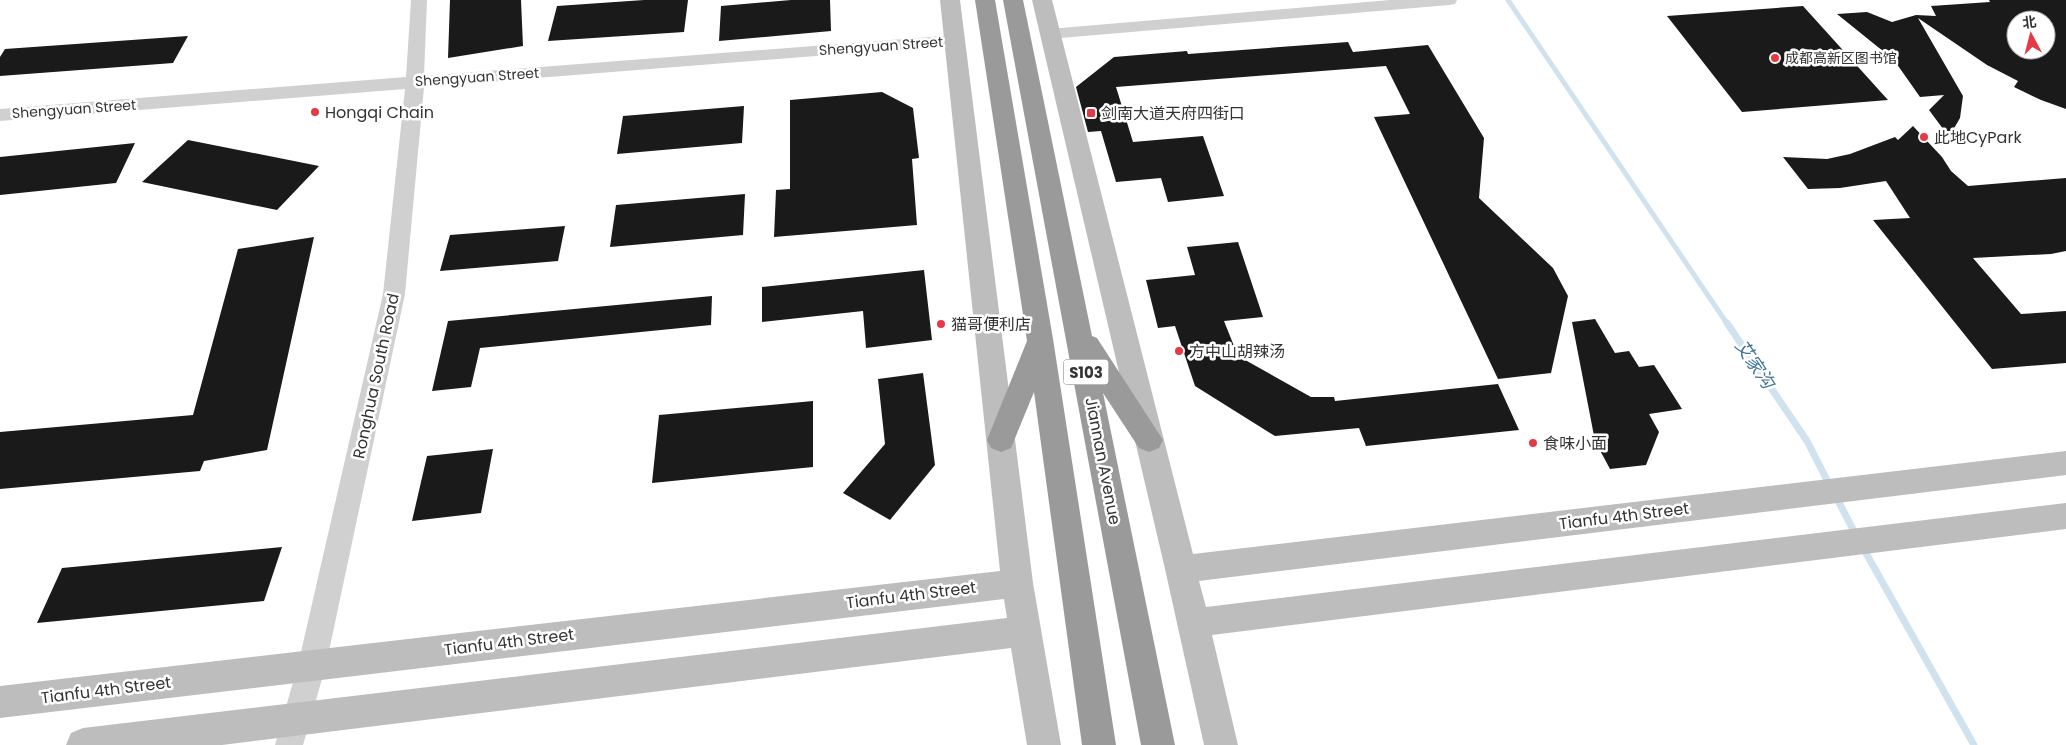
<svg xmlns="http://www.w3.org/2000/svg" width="2066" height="745" font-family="Poppins,'Noto Sans SC',sans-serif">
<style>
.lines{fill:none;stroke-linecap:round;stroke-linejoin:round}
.stream-far1{stroke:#cfe2ee;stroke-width:5}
.stream{stroke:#cfe2ee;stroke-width:7}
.building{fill:#1a1a1a;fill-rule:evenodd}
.street{fill:#d0d0d0;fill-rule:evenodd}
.secondary{fill:#bdbdbd;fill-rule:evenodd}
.highway{fill:#9a9a9a;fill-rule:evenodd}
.poi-dot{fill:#e63946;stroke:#fff;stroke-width:2}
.labels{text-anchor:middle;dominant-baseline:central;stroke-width:5;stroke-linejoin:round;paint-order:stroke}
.far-street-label{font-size:14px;fill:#333;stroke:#fff}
.far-poi-label{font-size:14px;fill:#333;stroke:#fff;text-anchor:start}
.shield{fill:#fff;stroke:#707070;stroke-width:1}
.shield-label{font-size:15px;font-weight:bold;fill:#333}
.poi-label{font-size:16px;fill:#333;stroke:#fff;text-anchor:start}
.street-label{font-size:16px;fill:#333;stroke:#fff}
.water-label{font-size:18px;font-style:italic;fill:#3f7597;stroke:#fff}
</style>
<rect width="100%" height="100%" fill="#fff"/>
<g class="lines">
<path class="stream-far1" d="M1508,0L1728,325"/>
<path class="stream" d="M1727,323L1807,441L1830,486
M1835,495L1856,535
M1862,546L1974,745"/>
</g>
<path class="building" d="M450,0H521L523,46L448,58Z
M644,0H688L684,32L548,41L557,6Z
M791,0H830L831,31L719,41L721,6Z
M1989,0H2066V109L2041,100L2014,87L2018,81L1987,65L1918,18L1963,96L1960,118L1949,137L1929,110L1944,95L1920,97L1894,60L1837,14L1867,12L1892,22L1916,15L1936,16L1931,6L1990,2ZM2016,20H2046V50H2016Z
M1803,6L1888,100L1742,112L1667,16Z
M188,36L173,63L0,76V57L5,49Z
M1348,42L1353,52L1428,45L1484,138L1479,198L1553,268L1568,296L1551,373L1498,379L1374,117L1410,114L1386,66L1116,87L1133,142L1203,136L1224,196L1168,202L1161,178L1116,182L1101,131L1088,132L1076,87L1114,57L1187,51L1188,54Z
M882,92L913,108L919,158L912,159L917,225L774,237L776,190L790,189V100Z
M744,106L742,143L617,154L623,116Z
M1913,126L1942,157L1951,171L1968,186L2066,178V251L2051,254L1973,258L2021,314L2066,311V363L1992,369L1873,220L1910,218L1886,181L1840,188L1808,189L1783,157L1827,159L1850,154L1895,137L1898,140Z
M188,140L319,166L277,210L142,182Z
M135,143L116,183L0,195V157Z
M745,194L743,235L610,247L616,205Z
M565,226L558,261L440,271L450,235Z
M314,237L267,450L204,461L200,471L0,489V432L193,415L238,249Z
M1238,242L1263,317L1224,321L1238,356L1311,397H1334L1335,401L1498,384L1519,430L1366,446L1359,428L1275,436L1195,386L1175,326L1158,328L1146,280L1195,275L1187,247Z
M924,270L932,340L866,348L863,311L762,322V287Z
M712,296L711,325L480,348L471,387L432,391L448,321Z
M1595,319L1615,353L1629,351L1639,367L1654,365L1682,409L1649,414L1659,432L1646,465L1610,469L1595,441L1572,322Z
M923,373L935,465L890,520L843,493L885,444L878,379Z
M813,401V467L652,483L659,415Z
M493,449L481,513L412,521L427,456Z
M282,547L264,601L37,623L62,568Z"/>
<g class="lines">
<path class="street" d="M411,0H427L424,76L955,35L961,36L964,40L961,44L955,45L424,87L405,294L326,665L303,745H275L298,665L383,294L405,89L0,121V109L406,77Z
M1390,0H1457L1455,4L1449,5L1049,39L1043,38L1040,34L1043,30L1049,29Z"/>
<path class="secondary" d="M940,0H960L1033,583L1061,745H1027L1011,648L222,745H66L71,733L83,728L1007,618L1004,599L0,718V686L1000,571Z
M1032,0H1052L1193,554L2066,451V475L1199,581L1206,607L2066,503V529L1212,635L1238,745H1204L1165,569Z"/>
<path class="highway" d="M975,0H995L1053,339L1116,745H1082L1034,392L1011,448L1001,452L991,448L987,440L1027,341Z
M1003,0H1023L1092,336L1097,338L1163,440L1159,448L1149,452L1139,448L1103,393L1175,745H1141Z"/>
</g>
<g class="poi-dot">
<circle cx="1775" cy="58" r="5"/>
<circle cx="315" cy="112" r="5"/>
<rect x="1086" y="108" width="10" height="10" rx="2.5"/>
<circle cx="1924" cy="137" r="5"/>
<circle cx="941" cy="324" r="5"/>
<circle cx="1179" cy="351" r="5"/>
<circle cx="1533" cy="443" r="5"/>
</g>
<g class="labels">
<g class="far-street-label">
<text transform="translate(881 46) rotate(-4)">Shengyuan Street</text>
<text transform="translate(477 77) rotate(-4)">Shengyuan Street</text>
<text transform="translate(74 109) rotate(-4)">Shengyuan Street</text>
</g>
<g class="far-poi-label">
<text x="1785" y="58">成都高新区图书馆</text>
</g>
<rect class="shield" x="1063.5" y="359.5" width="45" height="25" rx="4"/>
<g class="shield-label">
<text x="1086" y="372">S103</text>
</g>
<g class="poi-label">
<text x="325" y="112">Hongqi Chain</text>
<text x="1101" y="113">剑南大道天府四街口</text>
<text x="1934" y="137">此地CyPark</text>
<text x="951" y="324">猫哥便利店</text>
<text x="1189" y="351">方中山胡辣汤</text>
<text x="1543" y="443">食味小面</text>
</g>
<g class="street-label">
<text transform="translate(376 376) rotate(-78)">Ronghua South Road</text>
<text transform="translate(1103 461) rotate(79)">Jiannan Avenue</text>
<text transform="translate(1624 516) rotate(-7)">Tianfu 4th Street</text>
<text transform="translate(911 595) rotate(-7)">Tianfu 4th Street</text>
<text transform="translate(509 642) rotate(-7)">Tianfu 4th Street</text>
<text transform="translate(106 690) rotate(-7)">Tianfu 4th Street</text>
</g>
<g class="water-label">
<text transform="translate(1755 364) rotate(56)">艾家沟</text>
</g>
</g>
<g transform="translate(2031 35) rotate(353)"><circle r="24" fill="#ffffff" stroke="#adadad"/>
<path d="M0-4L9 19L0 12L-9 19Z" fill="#e63946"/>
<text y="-8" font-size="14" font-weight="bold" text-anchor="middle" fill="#333333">北</text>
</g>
</svg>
